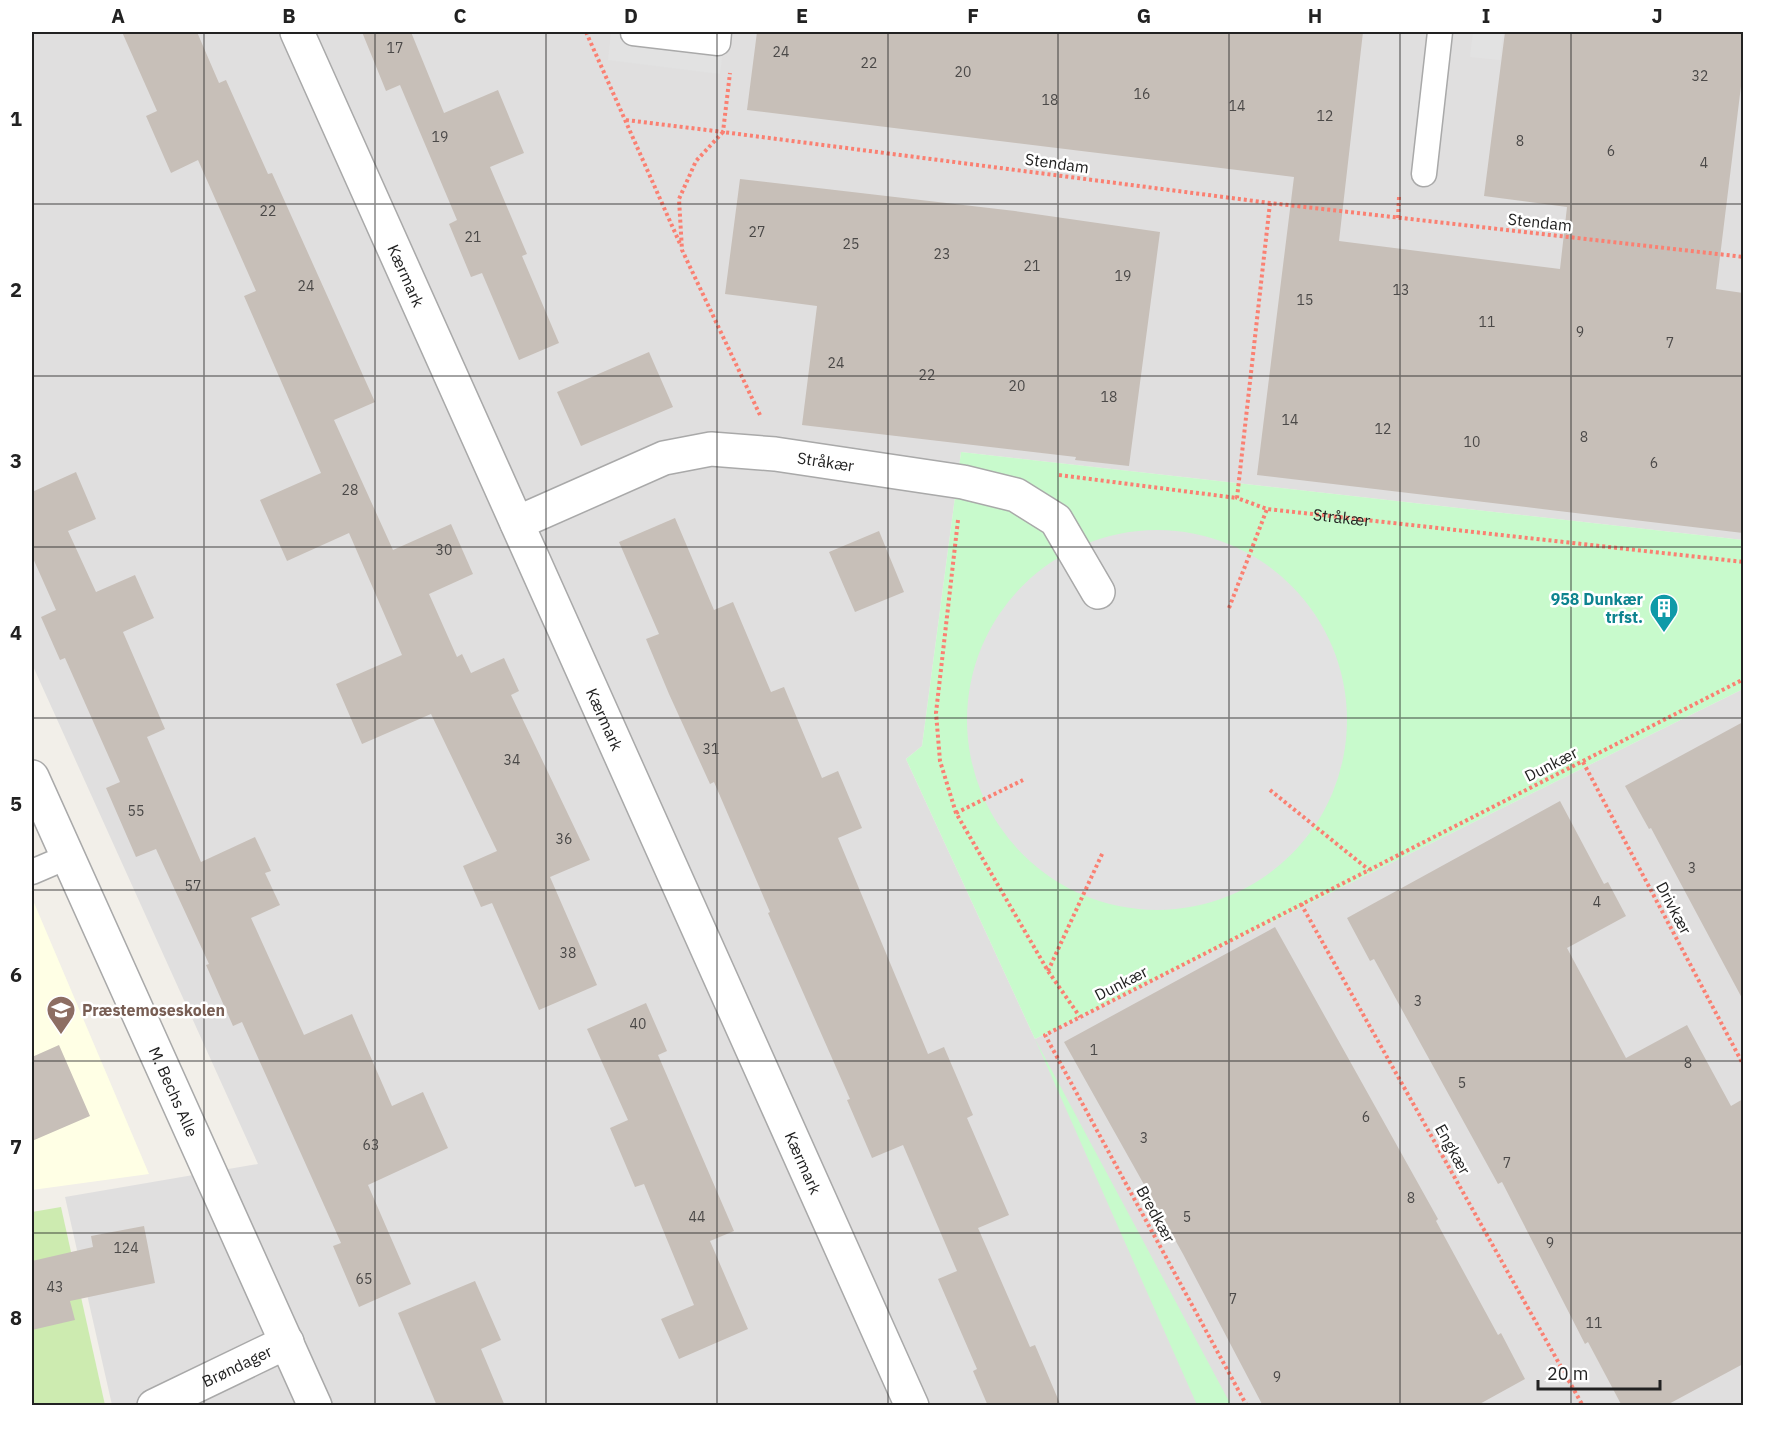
<svg xmlns="http://www.w3.org/2000/svg" width="1775" height="1437" font-family="'IBM Plex Sans',sans-serif">
<style>
.residential{fill:#e0dfdf}
.education{fill:#ffffe5}
.grass{fill:#cdebb0}
.park{fill:#c8facc}
.parking{fill:#e2e2e2}
.building{fill:#c7bfb8}
.lines{fill:none;stroke-linecap:round;stroke-linejoin:round}
.service-casing{stroke:#a9a9a9;stroke-width:27}
.minor-casing{stroke:#a9a9a9;stroke-width:36}
.path{stroke:#fa8072;stroke-width:4;stroke-dasharray:3 3;stroke-linecap:butt}
.service{stroke:#fff;stroke-width:24}
.minor{stroke:#fff;stroke-width:33}
.grid{fill:none;stroke:#222;stroke-width:1.5;stroke-opacity:0.55}
.labels{text-anchor:middle;dominant-baseline:central;stroke-width:5;stroke-linejoin:round;paint-order:stroke}
.number-label{font-size:14px;fill:#4b4948}
.street-label{font-size:16px;fill:#222;stroke:#fff}
.culture-label{font-size:16px;font-weight:bold;fill:#0d838f;stroke:#fff;text-anchor:end}
.education-label{font-size:16px;font-weight:bold;fill:#785e54;stroke:#fff;text-anchor:start}
.neatline{fill:none;stroke:#222;stroke-width:2}
.grid-label{font-size:20px;text-anchor:middle;font-weight:bold;fill:#222}
</style>
<rect width="100%" height="100%" fill="#f2efe9"/>
<path class="residential" d="M32,32H1743V540L961,452L922,746L906,759L1035,1039L1743,689V1405H112L65,1197L258,1164L32,664Z"/>
<path class="education" d="M32,898L149,1174L32,1190Z"/>
<path class="grass" d="M61,1207L105,1405L32,1406V1212Z"/>
<path class="park" d="M961,452L1743,540V689L1035,1039L1231,1405H1197L1035,1039L906,759L922,746Z"/>
<path class="parking" d="M611,32H725L720,74L608,60Z
M1473,32H1503L1500,60L1470,57Z
M967 720a190 190 0 1 1 380 0a190 190 0 1 1-380 0Z"/>
<path class="building" d="M122,32H197L219,83L226,80L268,174L272,173L375,402L334,420L393,550L451,524L473,574L429,594L457,657L462,654L471,673L504,658L519,691L511,695L590,860L550,877L597,985L539,1010L492,903L481,907L463,866L497,851L431,714L362,744L336,684L402,655L349,533L287,561L260,500L321,473L244,296L256,291L198,160L171,173L146,116L157,111Z
M362,32H411L444,113L498,90L524,153L490,167L527,254L522,256L559,343L519,360L482,273L471,277L449,224L457,220L400,85L386,91Z
M757,32H1363L1339,241L1560,269L1567,207L1484,196L1505,32H1743V70L1716,289L1743,293V533L1257,475L1294,177L747,110Z
M740,179L1015,211L1160,232L1129,466L1075,460L1076,457L802,425L817,306L725,294Z
M649,352L673,407L581,446L557,392Z
M76,472L96,519L68,531L96,592L135,575L154,618L123,632L165,729L147,737L201,862L255,837L271,871L265,873L280,905L251,918L304,1035L352,1014L392,1106L423,1092L448,1148L368,1185L411,1284L359,1307L333,1246L341,1243L242,1022L233,1026L206,965L209,964L156,849L136,857L106,788L120,782L65,658L60,660L41,617L56,610L32,556V492Z
M675,518L714,610L733,602L771,692L784,687L822,778L838,771L862,828L838,838L928,1054L944,1047L973,1115L967,1118L1009,1215L978,1228L1030,1347L1035,1345L1061,1406H988L973,1371L977,1369L938,1279L957,1271L903,1145L872,1158L847,1100L850,1099L768,913L770,912L714,782L710,784L669,694L646,639L659,634L619,542Z
M879,531L904,592L855,612L829,552Z
M1743,722V1000L1651,828L1649,829L1625,786Z
M1560,801L1604,884L1608,882L1626,916L1567,948L1626,1058L1687,1025L1731,1106L1743,1099V1364L1665,1406H1622L1588,1342L1585,1344L1502,1182L1498,1184L1374,959L1370,961L1347,918Z
M1275,927L1438,1219L1436,1221L1498,1335L1501,1333L1525,1379L1476,1406H1263L1183,1254L1064,1042Z
M646,1003L667,1051L658,1055L734,1231L710,1241L748,1329L679,1359L661,1319L694,1305L644,1184L635,1187L610,1128L628,1120L587,1029Z
M59,1045L90,1116L32,1141V1057Z
M144,1226L155,1283L70,1301L75,1320L32,1330V1261L93,1247L91,1236Z
M475,1281L501,1340L481,1349L505,1406H437L398,1313Z"/>
<g class="lines">
<g class="service-casing">
<path id="service" d="M633,33L718,43L719,32
M1424,174L1440,32
M32,872L67,857"/>
</g>
<g class="minor-casing">
<g id="minor">
<path id="s2" d="M297,32L912,1406"/>
<path id="s3" d="M517,523L664,458L711,449L775,454L963,482L1016,495L1056,520L1098,592"/>
<path id="s4" d="M32,777L315,1406"/>
<path id="s5" d="M154,1406L287,1342"/>
</g>
</g>
<g class="path">
<path d="M586,32L681,246"/>
<path d="M626,120L723,132L730,73"/>
<path id="s1" d="M1270,203L1237,498L1267,509L1744,562"/>
<path d="M1398,218L1399,197"/>
<path d="M760,415L682,250L679,199L696,161L723,132L1270,203L1744,257"/>
<path d="M1059,475L1237,498"/>
<path d="M958,520L936,713L940,761L956,813L1048,971L1080,1017"/>
<path d="M1229,608L1267,509"/>
<path d="M1583,762L1744,1066"/>
<path d="M1270,790L1369,870"/>
<path d="M956,813L1023,780"/>
<path d="M1301,904L1583,1406"/>
<path d="M1048,971L1103,852"/>
<path d="M1247,1406L1045,1035L1744,679"/>
</g>
<use href="#service" class="service"/>
<use href="#minor" class="minor"/>
</g>
<path class="grid" d="M204,32V1406M375,32V1406M546,32V1406M717,32V1406M888,32V1406M1058,32V1406M1229,32V1406M1400,32V1406M1571,32V1406M32,204H1744M32,376H1744M32,547H1744M32,718H1744M32,890H1744M32,1061H1744M32,1233H1744"/>
<defs>
<g id="building-pin" transform="scale(1.5)"><path d="M0 17L-7.5 6A9.5 9.5 0 1 1 7.5 6Z" fill="#0f9aa8" stroke="#fff"/><path d="M-4-6H4V6H1V3H-1V6H-4ZM-2.5-4.3h1.7v1.8h-1.7ZM.8-4.3h1.7v1.8H.8ZM-2.5-1h1.7V.8h-1.7ZM.8-1h1.7V.8H.8Z" fill="#fff"/></g>
<g id="school-pin" transform="scale(1.5)"><path d="M0 17L-7.5 6A9.5 9.5 0 1 1 7.5 6Z" fill="#8d6e63" stroke="#fff"/><path d="M0-5L7-2L0 1L-7-2ZM-4 1L0 2.5L4 1V4Q0 6-4 4Z" fill="#fff"/></g>
</defs>
<g fill-rule="evenodd">
<use href="#building-pin" x="1664" y="608"/>
<use href="#school-pin" x="61" y="1010"/>
</g>
<g class="labels">
<g class="number-label">
<text x="395" y="48">17</text>
<text x="781" y="52">24</text>
<text x="869" y="63">22</text>
<text x="963" y="72">20</text>
<text x="1700" y="76">32</text>
<text x="1142" y="94">16</text>
<text x="1050" y="100">18</text>
<text x="1237" y="106">14</text>
<text x="1325" y="116">12</text>
<text x="440" y="137">19</text>
<text x="1520" y="141">8</text>
<text x="1611" y="151">6</text>
<text x="1704" y="163">4</text>
<text x="268" y="211">22</text>
<text x="757" y="232">27</text>
<text x="473" y="237">21</text>
<text x="851" y="244">25</text>
<text x="942" y="254">23</text>
<text x="1032" y="266">21</text>
<text x="1123" y="276">19</text>
<text x="306" y="286">24</text>
<text x="1401" y="290">13</text>
<text x="1305" y="300">15</text>
<text x="1487" y="322">11</text>
<text x="1580" y="332">9</text>
<text x="1670" y="343">7</text>
<text x="836" y="363">24</text>
<text x="927" y="375">22</text>
<text x="1017" y="386">20</text>
<text x="1109" y="397">18</text>
<text x="1290" y="420">14</text>
<text x="1383" y="429">12</text>
<text x="1584" y="437">8</text>
<text x="1472" y="442">10</text>
<text x="1654" y="463">6</text>
<text x="350" y="490">28</text>
<text x="444" y="550">30</text>
<text x="711" y="749">31</text>
<text x="512" y="760">34</text>
<text x="136" y="811">55</text>
<text x="564" y="839">36</text>
<text x="1692" y="868">3</text>
<text x="193" y="886">57</text>
<text x="1597" y="902">4</text>
<text x="568" y="953">38</text>
<text x="1418" y="1001">3</text>
<text x="638" y="1024">40</text>
<text x="1094" y="1050">1</text>
<text x="1688" y="1063">8</text>
<text x="1462" y="1083">5</text>
<text x="1366" y="1117">6</text>
<text x="1144" y="1138">3</text>
<text x="371" y="1145">63</text>
<text x="1507" y="1163">7</text>
<text x="1411" y="1198">8</text>
<text x="697" y="1217">44</text>
<text x="1187" y="1217">5</text>
<text x="1550" y="1243">9</text>
<text x="126" y="1248">124</text>
<text x="364" y="1279">65</text>
<text x="55" y="1287">43</text>
<text x="1233" y="1299">7</text>
<text x="1594" y="1323">11</text>
<text x="1277" y="1377">9</text>
</g>
<g class="street-label">
<text transform="translate(1057 163) rotate(8)">Stendam</text>
<text transform="translate(1540 222) rotate(6)">Stendam</text>
<text stroke="none"><textPath href="#s2" startOffset="267">Kærmark</textPath></text>
<text stroke="none"><textPath href="#s3" startOffset="324">Stråkær</textPath></text>
<text stroke="none"><textPath href="#s1" startOffset="404">Stråkær</textPath></text>
<text stroke="none"><textPath href="#s2" startOffset="753">Kærmark</textPath></text>
<text transform="translate(1551 764) rotate(-27)">Dunkær</text>
<text transform="translate(1674 908) rotate(62)">Drivkær</text>
<text transform="translate(1121 983) rotate(-27)">Dunkær</text>
<text stroke="none"><textPath href="#s4" startOffset="345">M. Bechs Alle</textPath></text>
<text transform="translate(1453 1149) rotate(61)">Engkær</text>
<text stroke="none"><textPath href="#s2" startOffset="1239">Kærmark</textPath></text>
<text transform="translate(1156 1214) rotate(61)">Bredkær</text>
<text stroke="none"><textPath href="#s5" startOffset="92">Brøndager</textPath></text>
</g>
<g class="culture-label">
<text x="1643" y="599">958 Dunkær<tspan x="1643" dy="18">trfst.</tspan></text>
</g>
<g class="education-label">
<text x="82" y="1010">Præstemoseskolen</text>
</g>
</g>
<rect width="1775" height="1437" fill="none" stroke="#ffffff" stroke-width="66"/>
<path d="M1538 1380v9h122v-9" fill="none" stroke="#222222" stroke-width="3"/>
<text x="1547" y="1380" font-size="18" fill="#222222" stroke="#ffffff" stroke-width="4.5" paint-order="stroke">20 m</text>
<rect x="33" y="33" width="1709" height="1371" class="neatline"/>
<g class="grid-label">
<text x="118" y="23">A</text>
<text x="289" y="23">B</text>
<text x="460" y="23">C</text>
<text x="631" y="23">D</text>
<text x="802" y="23">E</text>
<text x="973" y="23">F</text>
<text x="1144" y="23">G</text>
<text x="1315" y="23">H</text>
<text x="1486" y="23">I</text>
<text x="1657" y="23">J</text>
<text x="16" y="126">1</text>
<text x="16" y="297">2</text>
<text x="16" y="468">3</text>
<text x="16" y="640">4</text>
<text x="16" y="811">5</text>
<text x="16" y="982">6</text>
<text x="16" y="1154">7</text>
<text x="16" y="1325">8</text>
</g>
</svg>
